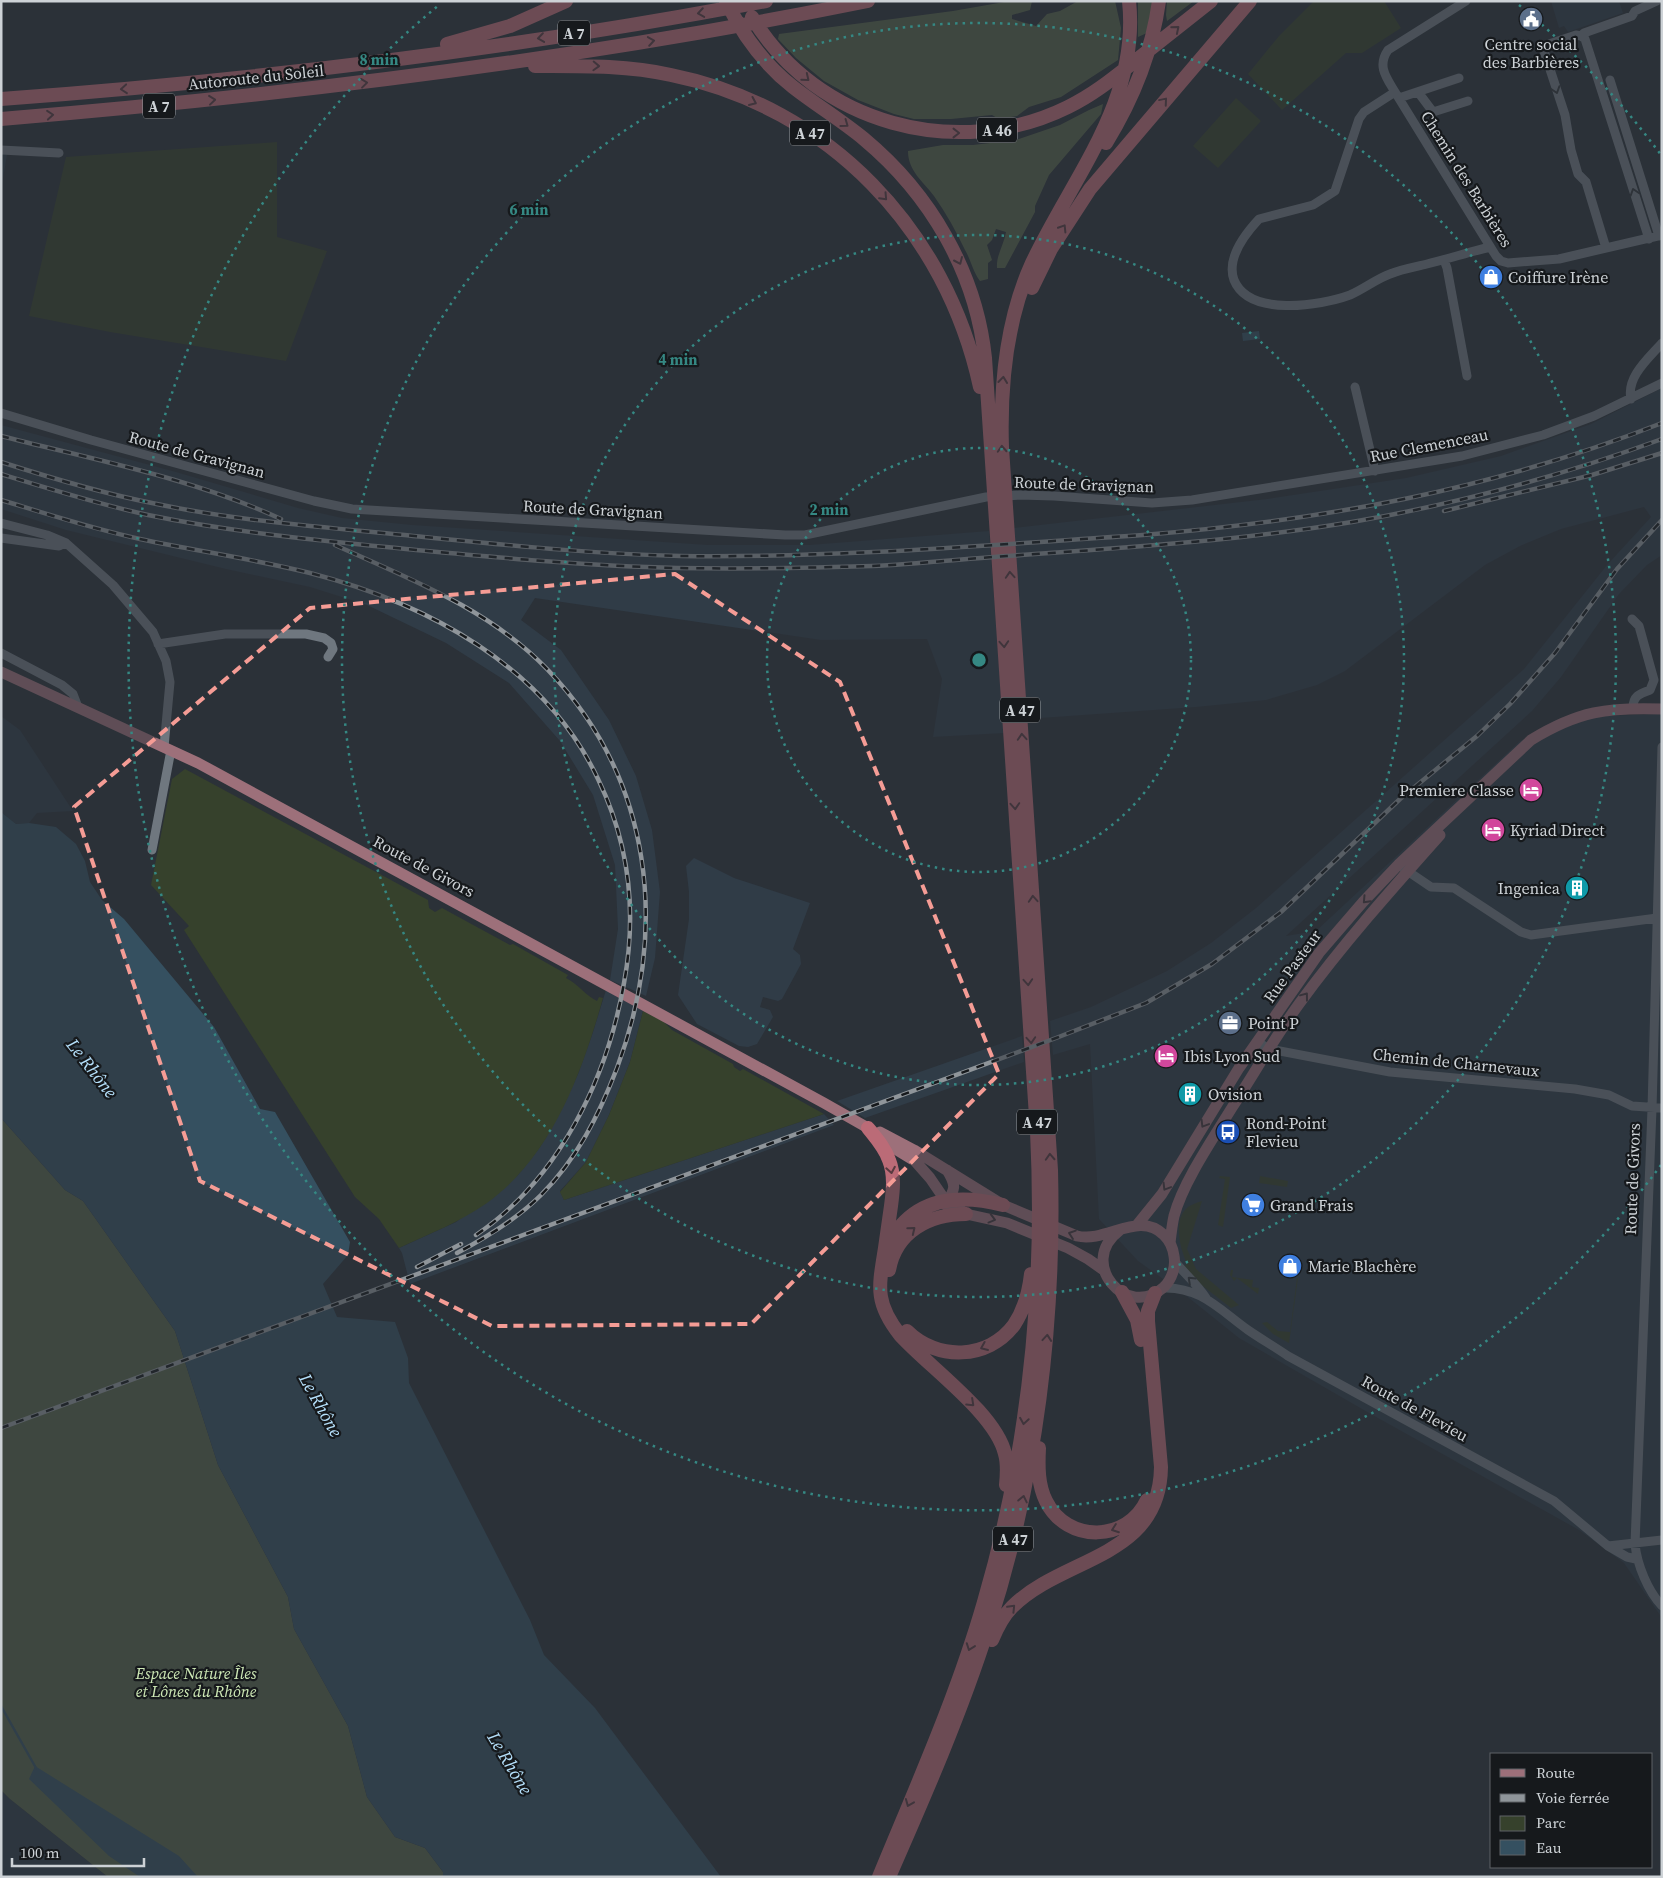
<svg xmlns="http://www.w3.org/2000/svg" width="1663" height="1878" font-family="'Source Serif 4',serif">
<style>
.built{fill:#303c47}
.green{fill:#36412c}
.forest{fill:#56634a}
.water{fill:#355060}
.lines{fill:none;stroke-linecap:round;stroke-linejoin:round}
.stream{stroke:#355060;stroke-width:2.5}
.minor{stroke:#6f777f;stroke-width:9}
.major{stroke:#9d707a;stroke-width:11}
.highway{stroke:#bb6b77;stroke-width:14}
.rail-casing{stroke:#8f959a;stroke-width:4.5}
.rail{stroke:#16191c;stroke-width:2.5;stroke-dasharray:8;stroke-linecap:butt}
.oneway{stroke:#583a40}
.oneway2{stroke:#31353a}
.oneway3{stroke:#45373d}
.marked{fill:none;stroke:#f59c95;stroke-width:4;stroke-dasharray:10 6;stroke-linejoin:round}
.ring{fill:none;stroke:#358883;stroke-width:2.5;stroke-dasharray:2.5 5}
.labels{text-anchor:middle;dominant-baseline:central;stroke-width:4.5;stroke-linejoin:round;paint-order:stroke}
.shield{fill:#16191c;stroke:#969a9e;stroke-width:1}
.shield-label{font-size:15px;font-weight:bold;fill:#cdd2d6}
.poi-label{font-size:16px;fill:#cdd2d6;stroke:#16191c;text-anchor:start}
.street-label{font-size:16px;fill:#cdd2d6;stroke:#16191c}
.park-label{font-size:16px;font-style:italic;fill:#cee9b6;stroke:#16191c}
.water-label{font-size:18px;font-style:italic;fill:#b5e0fb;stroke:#16191c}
.centre{fill:#358883;stroke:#16191c;stroke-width:2.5}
.ring-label{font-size:15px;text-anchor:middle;font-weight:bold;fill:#358883;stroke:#16191c;stroke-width:4.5;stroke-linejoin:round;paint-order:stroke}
</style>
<rect width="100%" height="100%" fill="#2b3138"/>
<path class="built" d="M1551,1H1619L1623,13L1568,32L1564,26L1559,28Z
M1,154L7,155L1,190Z
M1662,388V555L1647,565L1619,594L1561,677L1532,711L1286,936L1316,931L1520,741L1572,717L1662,714V1618L1624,1563L1579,1530L1369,1413L1239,1338L1184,1294L1138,1261L1099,1219L1090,1044L1053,1055L1050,1021L1091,1007L1167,971L1211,943L1256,908L1524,669L1607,565L1651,517L1644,507L1561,529L1520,546L1485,565L1345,671L1317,685L1266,700L1196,707L1027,719L1014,528L1267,499L1406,478L1501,456L1591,424Z
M1,425L176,472L298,508L342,518L412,525L708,545H809L989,531L1004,733L933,737L942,679L927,639L821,640L535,598L521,620L561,650L609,720L636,776L652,830L660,892L655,958L646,996L610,980L618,929L615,865L593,795L560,741L509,683L446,643L367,605L310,587L226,569L66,530L1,509Z
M1,716L20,730L73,811L37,813L29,823L16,824L1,812Z
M694,858L734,878L810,903L793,949L800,955L801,964L782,999L778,1001L763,997L760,1007L770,1010L773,1017L757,1044L748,1047L739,1046L697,1024L678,995L689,919V892L686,866Z
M606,990L643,1011L630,1062L609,1115L586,1162L560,1191L564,1200L824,1114L834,1125L410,1284L402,1253L399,1248L456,1222L518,1175L540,1147L561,1110L578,1074L592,1035Z
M1022,1036L1024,1062L865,1118L837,1101Z
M1,1790L10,1799L108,1877H1Z"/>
<path class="green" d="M1314,1H1384L1401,28L1362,53H1346L1282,110L1248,74L1279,36Z
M1236,98L1261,121L1218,168L1193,146Z
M277,142V237L327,251L286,361L110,332L29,316L66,157Z
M185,769L428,900L429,908L435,912L442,908L510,945L513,944L568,975L566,978C578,984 585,995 597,1001L599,997L603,998C582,1073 552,1156 487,1203C460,1222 429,1234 399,1248L379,1219L355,1197L184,930L189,926L151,885L172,779Z
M643,1011L663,1021L672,1030L733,1064L734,1067L740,1071L743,1069L824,1114L564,1200L560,1192L586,1162L609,1115L630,1062Z
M1220,1176L1230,1177L1223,1227L1218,1225L1225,1179L1219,1178Z
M1260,1176L1288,1181L1287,1187L1259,1183Z
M1202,1201L1187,1249L1196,1269L1239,1305L1231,1308L1190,1276L1184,1266L1187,1264C1181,1250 1173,1224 1185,1210C1189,1205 1196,1203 1202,1201Z
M1231,1270H1233L1232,1277L1253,1280L1252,1287L1259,1288L1258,1294L1237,1278L1234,1281L1230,1275Z
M1297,1278H1298L1289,1343L1273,1334L1262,1323L1267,1322L1278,1331L1290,1332Z"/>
<path class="forest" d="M1010,1H1032L1030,10L1012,15V19L1036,26L1047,14L1060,11L1078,1H1115L1121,28L1118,60L1061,97L1029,107L1017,116L999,119L992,115L951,119H914L894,114L858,100L824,81L796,58L778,39L779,34L953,11Z
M1138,1H1153L1149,32L1138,37Z
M1167,1H1194L1167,21L1166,15Z
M1103,104L1101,114L1049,175L1035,206V212L1005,268H997C996,255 1004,245 1006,232L996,229L992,240L987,245L992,260L988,263V279L980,281C973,272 971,260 965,250C956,231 946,213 934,196C923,181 908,171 908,151L943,145H973L1016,140L1060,125L1089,110Z
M1,1118L65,1190L83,1201L175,1331L218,1465L288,1597L294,1629L348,1726L367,1797L395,1837L425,1848L443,1872V1877H108L10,1799L1,1790Z"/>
<path class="water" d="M1259,331L1260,339L1243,341L1242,333Z
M1,812L16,824L29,823L56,827L76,844L85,861L90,882L102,900L124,919L214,1027L260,1109L275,1112L350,1242L348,1255L323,1284L337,1317L395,1322L408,1358L409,1383L530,1620L544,1655L595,1708L721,1877H443V1872L425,1848L395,1837L367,1797L348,1726L294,1629L288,1597L218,1465L175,1331L83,1201L65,1190L1,1118Z
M35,1766L179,1856L198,1877H140L109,1856L29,1779Z"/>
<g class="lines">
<path class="stream" d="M1,1706L36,1768"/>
<path class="minor" d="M1466,1L1388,50C1377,66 1386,77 1395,92L1496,256L1501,261L1508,263L1559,259L1662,235
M1581,36L1584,33L1632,16L1635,11L1657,1
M1610,80L1659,236
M1395,92L1364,112L1359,119L1335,191L1313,205L1259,219C1245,234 1226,258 1234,280C1249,317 1320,306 1350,295C1364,289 1376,279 1390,274C1402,269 1415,267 1427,264C1448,259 1469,252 1490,247
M1418,92L1433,112L1468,101
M1399,98L1459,78
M1,150L59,153
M1606,248L1586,182L1578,174L1571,150L1565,115L1544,51L1545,46L1549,44L1576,35L1581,36L1585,39L1649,239
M1444,260L1447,268L1467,376
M1355,387L1375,471
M1631,399C1626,377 1649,358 1662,343
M1,413L91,440L314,501L352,509L785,535H805L986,497L1020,495L1054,496L1152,503L1192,500L1462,456L1543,435L1594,416L1662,383
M1,523L47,535L66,543L113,585L153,632L166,661L170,682L164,747
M1,538L59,546L65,543
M1632,619L1639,626L1654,680L1650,690C1639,694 1633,696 1633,708
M158,644L225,634H306L324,638L331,643L333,649L328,657
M1,653L62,685L73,694L78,707
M1662,747L1652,1109L1635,1544C1637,1565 1648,1591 1662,1606
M152,850L171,750
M1403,868L1431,887L1454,888L1521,932L1531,935L1657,918
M1258,1042L1269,1049L1390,1072L1575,1089L1609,1095L1632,1106L1662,1108
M1175,1262C1185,1274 1197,1284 1206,1298
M1162,1288C1200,1286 1220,1310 1248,1330C1261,1339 1275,1347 1288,1356L1554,1501L1608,1546L1627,1557L1636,1559
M1608,1546L1662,1540"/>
<path class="major" d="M1,672L198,763L824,1103L868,1128L884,1142L915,1161L930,1178L943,1197L966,1214L1007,1223L1068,1248L1088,1259L1105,1271
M880,1132L914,1150L1003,1205L1077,1236C1107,1243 1139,1210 1164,1235C1170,1241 1173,1248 1174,1256C1176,1267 1172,1279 1164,1287C1127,1321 1077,1263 1119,1231
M946,1205C955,1189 957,1186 947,1170
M1137,1225L1162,1194L1239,1068L1319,953L1363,902L1399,864L1531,740C1578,711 1608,707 1662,709
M1170,1243C1171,1234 1172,1225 1174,1216C1183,1182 1214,1137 1233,1106C1255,1072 1275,1037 1299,1004C1342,945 1391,890 1440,835"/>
<path class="highway" d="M726,1C742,34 765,65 793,87C816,105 841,120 864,139C930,194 976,272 985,358L1037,1131C1045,1291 1029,1448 984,1602C957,1696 916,1787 879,1877
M752,17C816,124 957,162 1068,107C1095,94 1116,76 1139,58C1163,39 1187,20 1211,1
M447,44L510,26L566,1
M535,66C581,66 626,65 671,75C829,107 946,230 980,387
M1,99C257,80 514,49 766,1
M1,119C292,95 582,59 868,1
M1106,143C1133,99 1152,53 1159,1
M1032,288L1051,249L1090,189L1250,1
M868,1128C876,1138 885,1148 889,1160C895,1175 893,1191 891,1206C889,1220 887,1234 885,1248C879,1286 874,1302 900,1335C929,1367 996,1414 1005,1454C1008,1464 1007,1475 1006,1485
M888,1245C912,1198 956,1193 1003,1205
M889,1270C896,1231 930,1214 966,1214
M1122,1292L1137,1320L1141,1340
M907,1331C937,1361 988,1360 1014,1325C1024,1310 1029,1292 1031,1274
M1039,1448C1038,1467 1038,1485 1046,1501C1067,1544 1128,1542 1147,1500
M992,1640C997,1628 1003,1616 1012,1607C1063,1556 1160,1559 1161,1467L1148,1321V1311L1155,1293
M889,1877C925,1795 961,1713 988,1628C1036,1480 1055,1325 1051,1170L1002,448C1000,386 1006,320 1032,263C1072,178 1140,101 1129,1"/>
<g class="rail-casing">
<path id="rail" d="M1,436C95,460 192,478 281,519
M1,462C51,478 101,493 152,503C231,520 312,526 393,534C488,543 585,554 681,556C835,558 989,545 1143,535C1325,520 1491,490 1662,423
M1,474C50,489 98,504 148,515C236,533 326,541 416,550C503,558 590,566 677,568C742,569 807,568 872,566C917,564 962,559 1007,556C1122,548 1238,541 1352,522C1457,504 1561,476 1662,439
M1,500C47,514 93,529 140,539C196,551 254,559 310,573C426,603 545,666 598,779C629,843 637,913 624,983C607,1079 559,1179 476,1235
M1444,511L1592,475L1662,453
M335,545C410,579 489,609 547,669C653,779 669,928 617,1068C599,1115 577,1159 541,1195C517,1219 487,1237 457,1253
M417,1267L461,1244
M1,1428L1056,1038L1146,1003L1212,964L1281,912L1400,799L1477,736L1510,704L1555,653L1617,569L1662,520"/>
</g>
<use href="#rail" class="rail"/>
</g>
<defs><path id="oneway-chevron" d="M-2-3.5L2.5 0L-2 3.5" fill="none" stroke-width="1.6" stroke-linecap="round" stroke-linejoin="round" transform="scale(1.25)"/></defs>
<g class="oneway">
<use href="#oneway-chevron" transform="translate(701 13) rotate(171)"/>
<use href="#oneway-chevron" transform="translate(1176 29) rotate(-40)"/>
<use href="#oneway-chevron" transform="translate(541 38) rotate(172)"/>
<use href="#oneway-chevron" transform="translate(651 41) rotate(-9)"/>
<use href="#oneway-chevron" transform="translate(596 66) rotate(2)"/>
<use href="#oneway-chevron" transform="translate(806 78) rotate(39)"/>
<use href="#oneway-chevron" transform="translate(364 83) rotate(-7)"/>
<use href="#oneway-chevron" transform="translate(124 89) rotate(175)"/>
<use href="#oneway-chevron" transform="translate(212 100) rotate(-6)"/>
<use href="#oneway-chevron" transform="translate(1164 101) rotate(-50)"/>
<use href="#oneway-chevron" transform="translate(753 102) rotate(24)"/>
<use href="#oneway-chevron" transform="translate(50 115) rotate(-5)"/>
<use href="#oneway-chevron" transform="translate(845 124) rotate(36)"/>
<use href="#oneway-chevron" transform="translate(956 133)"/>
<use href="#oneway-chevron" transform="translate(884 197) rotate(47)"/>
<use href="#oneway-chevron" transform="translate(1063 228) rotate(-58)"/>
<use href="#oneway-chevron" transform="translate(959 261) rotate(66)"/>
<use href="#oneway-chevron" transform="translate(1003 380) rotate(-84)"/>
<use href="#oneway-chevron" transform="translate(1002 449) rotate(-93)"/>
<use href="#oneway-chevron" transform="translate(1010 575) rotate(-94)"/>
<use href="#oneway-chevron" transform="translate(1004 644) rotate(86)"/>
<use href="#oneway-chevron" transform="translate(1022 737) rotate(-94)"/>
<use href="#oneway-chevron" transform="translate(1015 806) rotate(86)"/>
<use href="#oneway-chevron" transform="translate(1033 899) rotate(-94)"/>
<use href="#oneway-chevron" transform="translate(1028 982) rotate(86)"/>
<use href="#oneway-chevron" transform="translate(1031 1040) rotate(86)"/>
<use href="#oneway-chevron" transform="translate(1050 1157) rotate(-93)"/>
<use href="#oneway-chevron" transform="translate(891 1170) rotate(80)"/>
<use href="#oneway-chevron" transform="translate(912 1230) rotate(-39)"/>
<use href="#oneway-chevron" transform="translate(1047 1338) rotate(-85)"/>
<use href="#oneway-chevron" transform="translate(984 1347) rotate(157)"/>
<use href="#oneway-chevron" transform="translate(971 1403) rotate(43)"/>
<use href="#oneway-chevron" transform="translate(1024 1421) rotate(99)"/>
<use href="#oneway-chevron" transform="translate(1023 1499) rotate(-78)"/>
<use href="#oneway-chevron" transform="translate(1115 1529) rotate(160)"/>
<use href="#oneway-chevron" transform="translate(1012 1608) rotate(-46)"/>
<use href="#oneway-chevron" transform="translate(970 1647) rotate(110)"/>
<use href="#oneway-chevron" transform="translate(909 1803) rotate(112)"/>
</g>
<g class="oneway2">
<use href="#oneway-chevron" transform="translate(1556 90) rotate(72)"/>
<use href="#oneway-chevron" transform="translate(1634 192) rotate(-108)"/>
<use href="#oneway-chevron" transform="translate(1191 1280) rotate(-137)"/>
</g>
<g class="oneway3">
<use href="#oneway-chevron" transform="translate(1366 900) rotate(133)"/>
<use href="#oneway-chevron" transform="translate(1305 996) rotate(-53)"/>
<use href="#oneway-chevron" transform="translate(1204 1124) rotate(121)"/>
<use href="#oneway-chevron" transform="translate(1166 1187) rotate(121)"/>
<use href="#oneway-chevron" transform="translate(992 1219) rotate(15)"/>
<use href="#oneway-chevron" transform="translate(1072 1234) rotate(-161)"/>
</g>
<path d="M0 0H1663V1878H0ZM675,574L840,682L999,1074L751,1324L492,1326L200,1181L74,807L310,608Z" fill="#2b3138" fill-opacity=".55" fill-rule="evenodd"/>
<path class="marked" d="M675,574L840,682L999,1074L751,1324L492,1326L200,1181L74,807L310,608Z"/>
<g class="ring">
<circle cx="979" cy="660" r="212"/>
<circle cx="979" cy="660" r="425"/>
<circle cx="979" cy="660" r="637"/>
<path d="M1661 1165A849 849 0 1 1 439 5M1519 5A849 849 0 0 1 1661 155"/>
</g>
<defs>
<g id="civic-disc" transform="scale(1.25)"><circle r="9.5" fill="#5c6f8a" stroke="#16191c"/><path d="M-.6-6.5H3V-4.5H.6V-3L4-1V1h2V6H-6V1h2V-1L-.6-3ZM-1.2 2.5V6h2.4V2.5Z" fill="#fff"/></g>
<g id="shop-disc" transform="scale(1.25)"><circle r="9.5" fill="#3f7fe0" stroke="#16191c"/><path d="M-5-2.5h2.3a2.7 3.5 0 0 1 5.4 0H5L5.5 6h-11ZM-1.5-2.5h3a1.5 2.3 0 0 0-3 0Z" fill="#fff"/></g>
<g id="hotel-disc" transform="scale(1.25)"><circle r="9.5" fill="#d1479c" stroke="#16191c"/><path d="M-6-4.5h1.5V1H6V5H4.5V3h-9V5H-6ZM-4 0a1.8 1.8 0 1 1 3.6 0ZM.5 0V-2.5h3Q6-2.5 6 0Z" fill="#fff"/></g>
<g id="building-disc" transform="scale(1.25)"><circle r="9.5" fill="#0f9aa8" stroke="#16191c"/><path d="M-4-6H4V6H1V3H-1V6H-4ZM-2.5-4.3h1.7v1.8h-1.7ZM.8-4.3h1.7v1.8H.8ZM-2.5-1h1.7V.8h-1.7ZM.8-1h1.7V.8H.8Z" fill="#fff"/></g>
<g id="office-disc" transform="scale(1.25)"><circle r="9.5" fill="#5c6f8a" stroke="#16191c"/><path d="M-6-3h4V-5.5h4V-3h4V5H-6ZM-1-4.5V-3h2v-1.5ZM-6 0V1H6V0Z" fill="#fff"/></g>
<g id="bus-disc" transform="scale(1.25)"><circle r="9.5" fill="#1a4fb4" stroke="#16191c"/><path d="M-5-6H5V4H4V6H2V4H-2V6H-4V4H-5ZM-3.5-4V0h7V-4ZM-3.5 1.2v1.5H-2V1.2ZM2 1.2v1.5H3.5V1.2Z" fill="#fff"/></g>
<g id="supermarket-disc" transform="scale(1.25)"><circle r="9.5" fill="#3f7fe0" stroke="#16191c"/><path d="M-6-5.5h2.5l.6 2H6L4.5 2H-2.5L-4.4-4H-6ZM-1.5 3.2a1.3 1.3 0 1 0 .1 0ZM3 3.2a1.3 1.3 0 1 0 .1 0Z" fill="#fff"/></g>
</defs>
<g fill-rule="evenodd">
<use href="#civic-disc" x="1531" y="19"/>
<use href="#shop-disc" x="1491" y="277"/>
<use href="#hotel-disc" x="1531" y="790"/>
<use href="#hotel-disc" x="1493" y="830"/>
<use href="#building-disc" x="1577" y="888"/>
<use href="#office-disc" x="1230" y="1023"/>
<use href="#hotel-disc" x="1166" y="1056"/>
<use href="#building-disc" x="1190" y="1094"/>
<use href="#bus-disc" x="1228" y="1132"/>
<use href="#supermarket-disc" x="1253" y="1205"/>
<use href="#shop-disc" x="1290" y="1266"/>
</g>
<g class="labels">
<g class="shield">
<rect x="558" y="20.5" width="32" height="25" rx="4"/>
<rect x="143" y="93.5" width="32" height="25" rx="4"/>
<rect x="977" y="117.5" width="40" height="25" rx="4"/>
<rect x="790" y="120.5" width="40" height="25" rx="4"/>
<rect x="1000" y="697.5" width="40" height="25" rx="4"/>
<rect x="1017" y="1109.5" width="40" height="25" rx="4"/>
<rect x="993" y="1526.5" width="40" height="25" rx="4"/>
</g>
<g class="shield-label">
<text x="574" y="33">A 7</text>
<text x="159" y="106">A 7</text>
<text x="997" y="130">A 46</text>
<text x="810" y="133">A 47</text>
<text x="1020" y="710">A 47</text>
<text x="1037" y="1122">A 47</text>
<text x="1013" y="1539">A 47</text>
</g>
<g class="poi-label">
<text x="1531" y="44" text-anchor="middle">Centre social<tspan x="1531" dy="18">des Barbières</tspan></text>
<text x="1508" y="277">Coiffure Irène</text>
<text x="1514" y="790" text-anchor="end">Premiere Classe</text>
<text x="1510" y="830">Kyriad Direct</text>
<text x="1560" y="888" text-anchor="end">Ingenica</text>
<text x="1248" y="1023">Point P</text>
<text x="1184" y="1056">Ibis Lyon Sud</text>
<text x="1208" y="1094">Ovision</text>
<text x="1246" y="1123">Rond-Point<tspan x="1246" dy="18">Flevieu</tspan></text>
<text x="1270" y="1205">Grand Frais</text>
<text x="1308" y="1266">Marie Blachère</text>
</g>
<g class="street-label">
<text transform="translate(256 77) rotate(-6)">Autoroute du Soleil</text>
<text transform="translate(1467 179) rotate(58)">Chemin des Barbières</text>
<text transform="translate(1429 445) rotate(-11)">Rue Clemenceau</text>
<text transform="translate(197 454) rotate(15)">Route de Gravignan</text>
<text transform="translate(1084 484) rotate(2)">Route de Gravignan</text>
<text transform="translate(593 509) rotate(3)">Route de Gravignan</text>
<text transform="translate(424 866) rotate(28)">Route de Givors</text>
<text transform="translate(1292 966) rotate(-54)">Rue Pasteur</text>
<text transform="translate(1456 1062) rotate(6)">Chemin de Charnevaux</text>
<text transform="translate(1632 1179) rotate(-88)">Route de Givors</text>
<text transform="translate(1415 1408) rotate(29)">Route de Flevieu</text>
</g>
<g class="park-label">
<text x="196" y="1673">Espace Nature Îles<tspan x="196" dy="18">et Lônes du Rhône</tspan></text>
</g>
<g class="water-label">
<text transform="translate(92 1068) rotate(52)">Le Rhône</text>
<text transform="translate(321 1405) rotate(61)">Le Rhône</text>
<text transform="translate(510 1763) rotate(59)">Le Rhône</text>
</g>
</g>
<circle cx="979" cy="660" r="8" class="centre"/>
<g class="ring-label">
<text x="379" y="65">8 min</text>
<text x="529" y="215">6 min</text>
<text x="678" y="365">4 min</text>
<text x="829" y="515">2 min</text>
</g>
<rect width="1663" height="1878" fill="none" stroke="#cdd2d6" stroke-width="5"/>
<rect x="1490" y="1753" width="162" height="115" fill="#16191c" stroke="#5f6366"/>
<rect x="1500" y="1769" width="25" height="8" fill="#9d707a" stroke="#5f6366"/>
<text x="1536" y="1778" font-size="15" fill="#cdd2d6">Route</text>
<rect x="1500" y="1794" width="25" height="8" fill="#8f959a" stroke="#5f6366"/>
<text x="1536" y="1803" font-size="15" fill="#cdd2d6">Voie ferrée</text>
<rect x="1500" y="1816" width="25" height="15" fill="#36412c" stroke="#5f6366"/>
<text x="1536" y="1828" font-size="15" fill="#cdd2d6">Parc</text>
<rect x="1500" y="1840" width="25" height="15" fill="#355060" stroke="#5f6366"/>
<text x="1536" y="1853" font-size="15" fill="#cdd2d6">Eau</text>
<path d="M12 1858v8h132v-8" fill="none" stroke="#cdd2d6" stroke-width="2.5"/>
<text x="20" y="1858" font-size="15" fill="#cdd2d6" stroke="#16191c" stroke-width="4" paint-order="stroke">100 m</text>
</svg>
